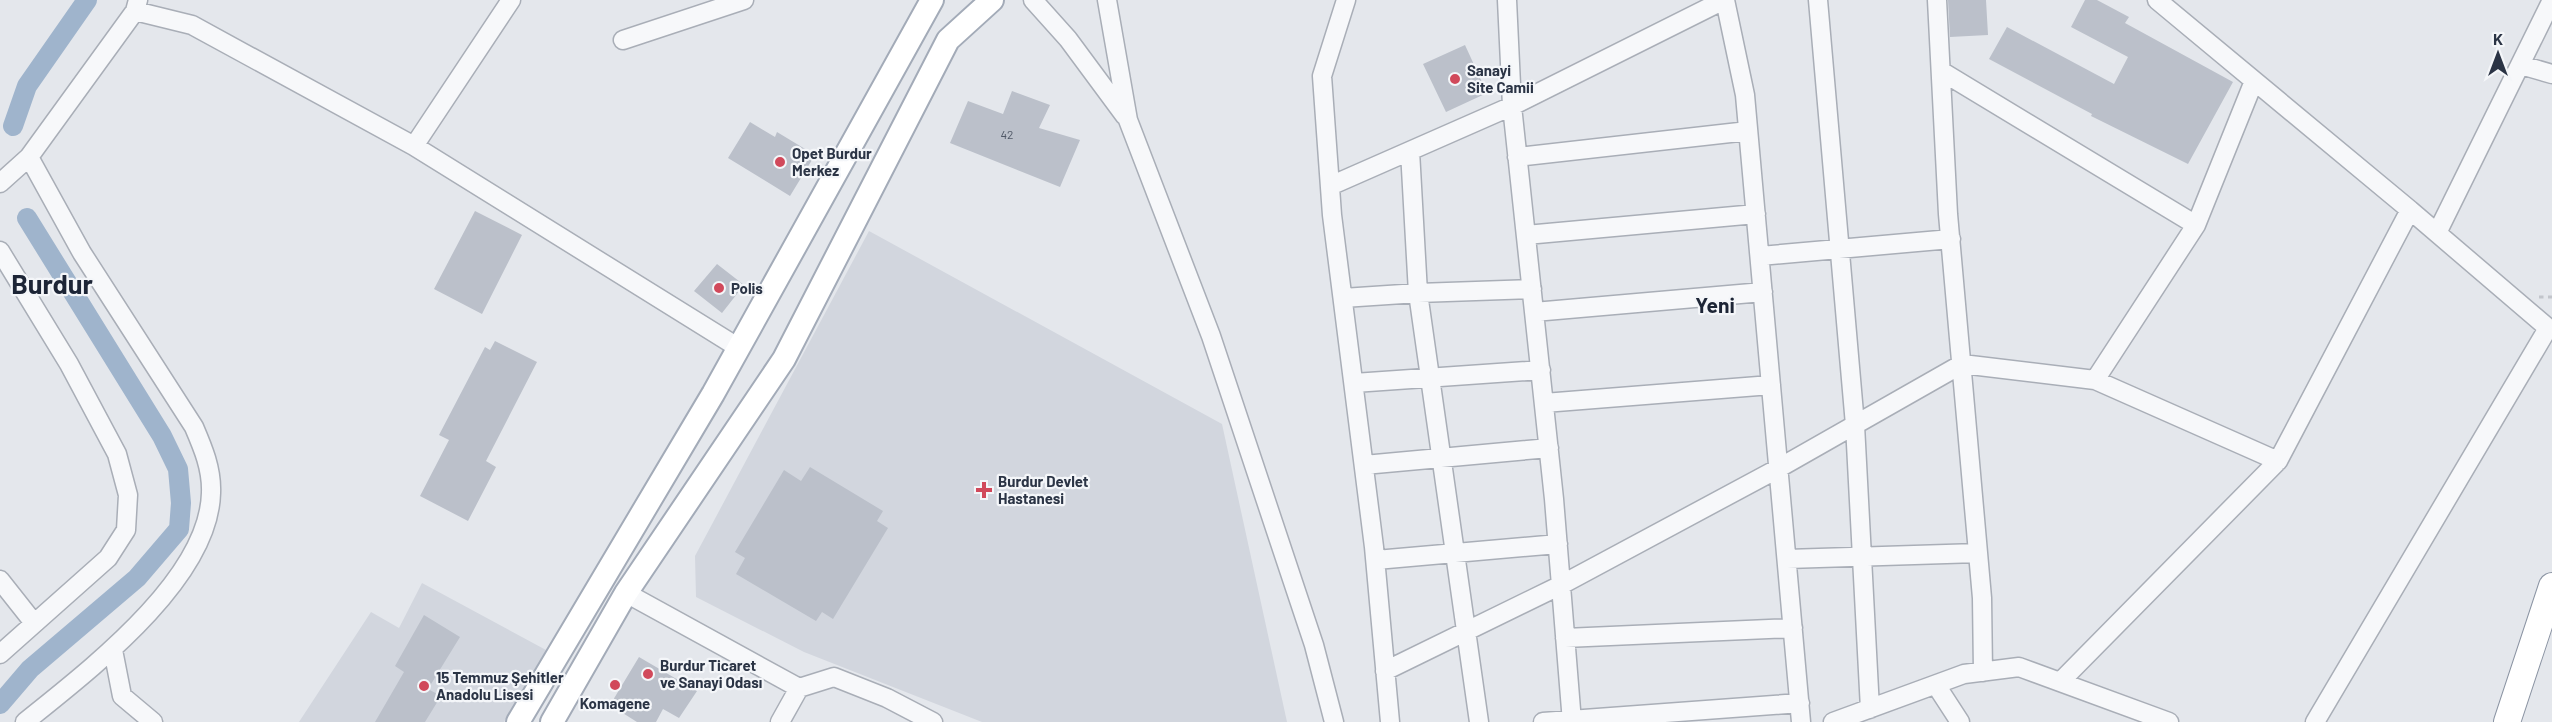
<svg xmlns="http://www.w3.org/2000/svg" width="2552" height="722" font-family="Barlow,sans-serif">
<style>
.built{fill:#d2d6de}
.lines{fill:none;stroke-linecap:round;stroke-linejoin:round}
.canal{stroke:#9fb4cc;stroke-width:20}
.building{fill:#bbc0ca}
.minor-casing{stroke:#a9aeb7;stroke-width:21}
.major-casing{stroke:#a3abb8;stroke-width:26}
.highway-casing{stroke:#8b94a3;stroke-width:28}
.path{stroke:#c2c5cb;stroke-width:3;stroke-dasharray:4.5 4.5;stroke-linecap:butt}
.minor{stroke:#f7f8fa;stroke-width:18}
.major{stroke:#fff;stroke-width:22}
.highway{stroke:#fff;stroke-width:26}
.poi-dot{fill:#d1495b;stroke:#f4f6f9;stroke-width:2}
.labels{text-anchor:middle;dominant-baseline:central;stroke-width:4.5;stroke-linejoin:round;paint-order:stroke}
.number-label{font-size:12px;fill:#4f5766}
.poi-label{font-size:15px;font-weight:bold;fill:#2b3445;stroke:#f4f6f9;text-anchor:start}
.district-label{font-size:21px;font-weight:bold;fill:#1d2536;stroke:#f4f6f9}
.town-label{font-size:27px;font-weight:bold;fill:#1d2536;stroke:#f4f6f9}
</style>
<rect width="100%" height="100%" fill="#e4e7ec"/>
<path class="built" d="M869,231L1222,424L1287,722H982L804,652L696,597L695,556Z
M422,583L546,650L504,722H299L371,612L399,628Z"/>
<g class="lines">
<path class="canal" d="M13,126L27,86L87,0
M0,704L30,669L137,578L179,529L181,503L178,469L162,436L27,218"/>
</g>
<path class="building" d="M1948,0H1986L1988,35L1950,37Z
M2085,0H2097L2129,17L2125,23L2233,82L2188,164L2091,116L2092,114L1989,59L2007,27L2114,84L2128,57L2071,27Z
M1465,45L1487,93L1446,112L1423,64Z
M1012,91L1050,105L1039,128L1080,140L1060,187L950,143L968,101L1003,114Z
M750,122L775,137L777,132L815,155L790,196L728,158Z
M475,211L522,235L482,314L434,289Z
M717,264L744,285L722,313L694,291Z
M495,341L537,362L486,461L496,467L468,521L420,496L449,440L439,435L485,347L490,350Z
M810,467L883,511L877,521L888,528L833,619L822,612L816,621L736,574L745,558L735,552L784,470L801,481Z
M424,615L460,637L428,689L441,696L425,722H375L404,672L395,666Z
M639,657L697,691L679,718L663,709L656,722H637L610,705Z"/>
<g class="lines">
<g class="minor-casing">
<path id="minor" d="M1033,0L1068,39L1125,116
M1107,0L1128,120L1211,336L1314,645L1334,722
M1346,0L1322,76L1332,215L1374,547L1390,722
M1507,0L1512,106L1554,499L1572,722
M1725,0L1745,95L1801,722
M1818,0L1855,425L1870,709
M1937,0L1948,214L1982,598L1983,672
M135,11L192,25L414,146L739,348
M623,40L744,0
M2521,65L2552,74
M1941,71L2196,225L2254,81
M414,146L511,0
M1410,151L1418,293L1532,289
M1517,157L1748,131
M0,183L29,157L135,11L138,0
M1330,186L1512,106L1724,0
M2437,233L2552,0
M1526,235L1756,214
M0,251L69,364L117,454L128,495L126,530L108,558L0,654
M1760,256L1951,239
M1343,298L1418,293L1479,722
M1534,312L1763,292
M2095,380L2196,225
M1354,383L1541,370
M1544,403L1771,385
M1364,465L1549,448
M1787,559L1978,553
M1376,560L1558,544
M0,580L34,623
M626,593L799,688L834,677L887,698L933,722
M1565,638L1793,628
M113,650L122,696L153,722
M1385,671L1561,585L1779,468L1962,364L2095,380L2278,461L2410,210L2157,0
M2061,681L2278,461
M1936,685L1960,722
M25,722C88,671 209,580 211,493C212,469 203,448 194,427L82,253L29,157
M780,722L799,688
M1543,722L1800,703
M1833,722L1964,674L2019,667L2169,722
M2315,722L2548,328L2410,210"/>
</g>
<g class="major-casing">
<path id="major" d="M518,722L713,394L932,0
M552,722L626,593L784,359L948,40L992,0"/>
</g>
<g class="highway-casing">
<path id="highway" d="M2507,722L2552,586"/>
</g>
<path class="path" d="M2539,297H2552"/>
<use href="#minor" class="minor"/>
<use href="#major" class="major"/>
<use href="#highway" class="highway"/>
</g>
<g class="poi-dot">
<circle cx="1455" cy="79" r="6"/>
<circle cx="780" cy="162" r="6"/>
<circle cx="719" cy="288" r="6"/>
<path d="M981 481h6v6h6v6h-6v6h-6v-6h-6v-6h6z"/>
<circle cx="648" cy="674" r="6"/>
<circle cx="615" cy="685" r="6"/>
<circle cx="424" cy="686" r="6"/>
</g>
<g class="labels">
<g class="number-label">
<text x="1007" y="134">42</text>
</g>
<g class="poi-label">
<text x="1467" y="70">Sanayi<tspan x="1467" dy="17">Site Camii</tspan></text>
<text x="792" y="153">Opet Burdur<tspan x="792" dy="17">Merkez</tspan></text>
<text x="731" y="288">Polis</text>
<text x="998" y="481">Burdur Devlet<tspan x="998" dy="17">Hastanesi</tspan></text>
<text x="660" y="665">Burdur Ticaret<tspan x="660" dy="17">ve Sanayi Odası</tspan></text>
<text x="436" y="677">15 Temmuz Şehitler<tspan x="436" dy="17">Anadolu Lisesi</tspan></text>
<text x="615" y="703" text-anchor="middle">Komagene</text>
</g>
<g class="district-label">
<text x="1715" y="304">Yeni</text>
</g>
<g class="town-label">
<text x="52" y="283">Burdur</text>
</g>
</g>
<g transform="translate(2498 54)" stroke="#f4f6f9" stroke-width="4.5" paint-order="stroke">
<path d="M0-4.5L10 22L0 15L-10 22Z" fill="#2b3445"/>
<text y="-9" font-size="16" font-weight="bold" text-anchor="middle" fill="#2b3445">K</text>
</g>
</svg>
